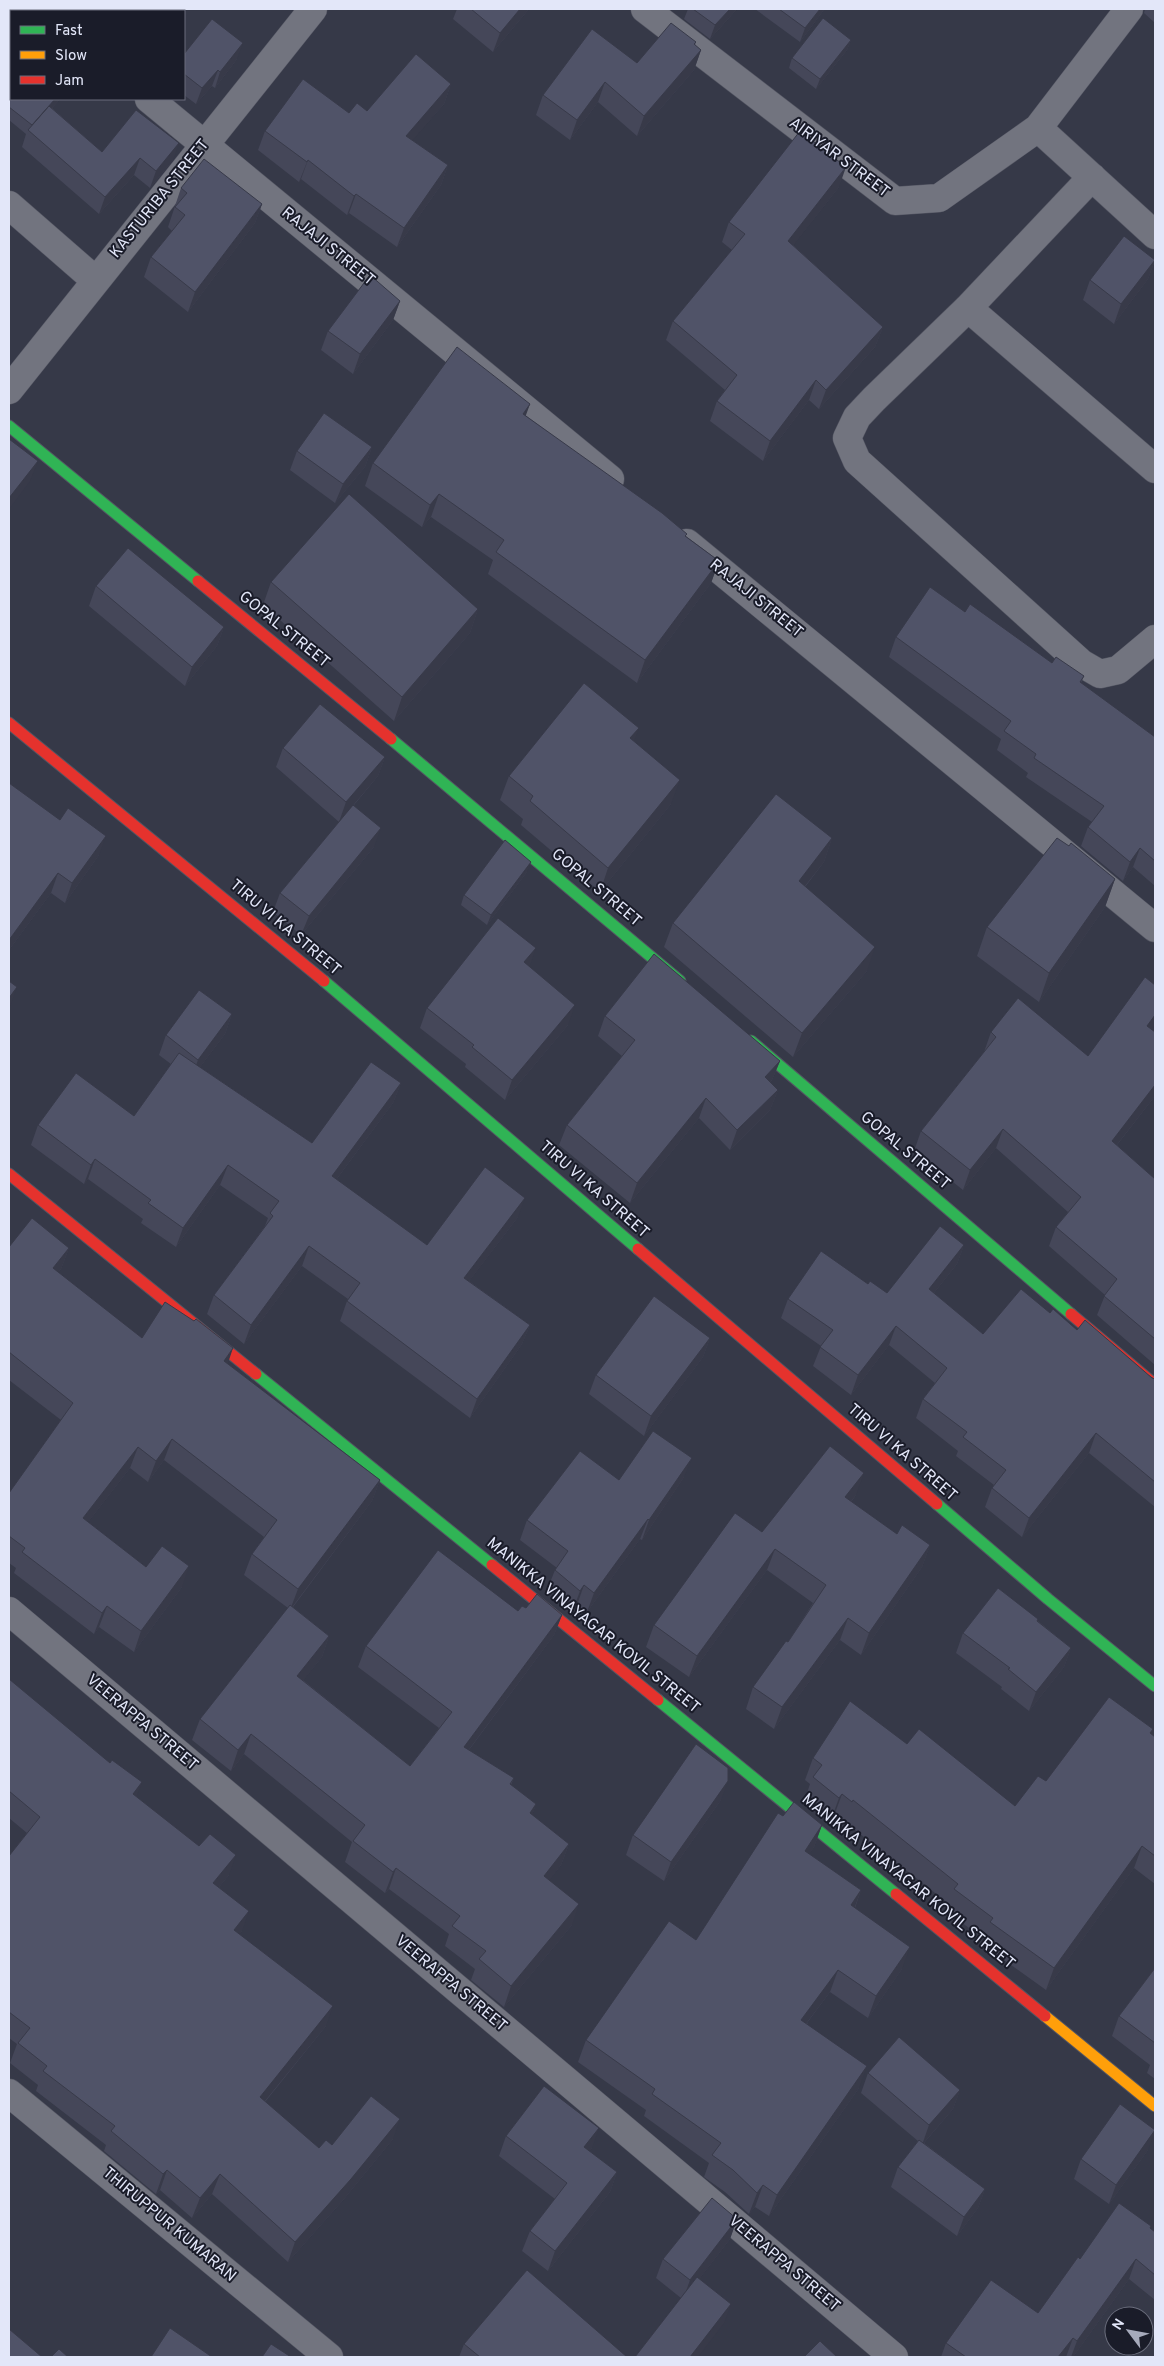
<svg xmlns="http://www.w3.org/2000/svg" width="1164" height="2366" font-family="Overpass,sans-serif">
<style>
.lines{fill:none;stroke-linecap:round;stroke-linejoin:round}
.street-casing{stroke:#535562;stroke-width:29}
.fast-casing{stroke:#535562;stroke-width:13}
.slow-casing{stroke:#535562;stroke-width:13}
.jam-casing{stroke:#535562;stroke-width:13}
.street{stroke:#72747f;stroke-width:28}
.fast{stroke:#30b455;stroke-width:11}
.slow{stroke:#ff9f0a;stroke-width:11}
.jam{stroke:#e5322d;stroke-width:11}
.wall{fill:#454759}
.shaded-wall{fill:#383a49}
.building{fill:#505368;stroke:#383a49}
.labels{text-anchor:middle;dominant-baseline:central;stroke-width:4;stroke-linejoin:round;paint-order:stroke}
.street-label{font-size:16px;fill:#e3e7f9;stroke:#1a1c29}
</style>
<rect width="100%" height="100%" fill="#363948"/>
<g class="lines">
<g class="street-casing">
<path id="street" d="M41,9L44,11
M645,9L895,201L939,198L1038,128L1155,235
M149,99L610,479
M1038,128L1129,9
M1092,177L968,308L874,399L857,417L847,438L857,461L1081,663L1100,674L1118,670L1155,639
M9,205L95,280
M968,308L1155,469
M9,390L313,9
M687,543L1155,928
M9,1611L894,2357
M9,2093L329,2357"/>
</g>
<g class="fast-casing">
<path id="fast" d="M9,426L198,581
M391,739L680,981
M324,981L638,1249
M751,1041L1071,1314
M256,1374L492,1565
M937,1504L1048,1599L1155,1686
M658,1700L896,1894"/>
</g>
<g class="slow-casing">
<path id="slow" d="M1045,2016L1155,2106"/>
</g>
<g class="jam-casing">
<path id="jam" d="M198,581L391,739
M9,723L324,981
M9,1174L256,1374
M638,1249L937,1504
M1071,1314L1155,1385
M492,1565L658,1700
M896,1894L1045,2016"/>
</g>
<use href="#street" class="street"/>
<use href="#fast" class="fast"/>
<use href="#slow" class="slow"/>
<use href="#jam" class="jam"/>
</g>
<path class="wall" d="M457,9H529L493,52L453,19Z
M688,9H737L710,39L684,19Z
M755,9H824L823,11L800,42Z
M1145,9H1155V23L1144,13Z
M851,40L847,50L816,89L789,68L792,58Z
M696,42L695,45L701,50L694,70L637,136L598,102L570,140L536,115L543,95Z
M184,54L237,59L215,88L212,86L196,104L184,95Z
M9,69L11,99H60L52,108L102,152L173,160L150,188L134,175L99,214L22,147L26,134L9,120Z
M451,84L444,104L412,140L448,165L441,185L397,247L349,213L347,215L301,179L299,182L258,150L265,131L349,113L367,111Z
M839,187L793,245L883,327L875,347L819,409L809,400L763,461L710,421L717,401L725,390L666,340L673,321L732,250L722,242L729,222Z
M181,188L262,204L255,223L188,312L144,277L151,257L172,231L168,227Z
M1155,260L1148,279L1114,324L1083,300L1090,280Z
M400,301L393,320L353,374L321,350L328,331Z
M530,404L525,415L719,561L711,583L637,683L488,574L493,560L431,517L422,527L365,486L373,463Z
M372,447L365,467L335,503L290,470L297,451Z
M271,582L478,609L470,633L394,721L263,605Z
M96,586L224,627L217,646L185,686L89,606Z
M965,612L1052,663L1084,676L1081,683L1155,737V736V886L1133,867L1123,881L1081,846L1088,827L1092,822L1026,777L1028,773L997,750L1001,739L889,657L896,637Z
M634,741L671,804L600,892L521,825L523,819L500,800L509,776Z
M283,748L385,757L378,776L354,805L374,847L301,935L273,912L280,893L339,822L276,767Z
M9,783L99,855L65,903L51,893L9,950Z
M832,838L824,862L805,887L867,971L793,1057L664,947L673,923Z
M527,872L487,925L461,905L464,895Z
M1115,879L1105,907L1039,1002L977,956L987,927Z
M529,966L568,1025L505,1100L465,1067L466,1064L420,1028L427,1008Z
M232,1014L225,1034L200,1067L312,1143L401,1083L393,1103L336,1180L427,1245L518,1217L469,1281L530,1325L522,1344L470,1418L340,1321L347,1301L348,1299L302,1266L244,1344L207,1314L214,1295L265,1226L268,1218L220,1185L176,1247L141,1223L143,1219L88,1179L84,1184L31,1145L38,1125L134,1116L171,1064L159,1055L166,1035Z
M605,1016L780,1061L772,1080L770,1083L778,1090L770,1110L730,1150L699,1118L630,1203L559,1145L567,1125L622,1056L598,1036Z
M1152,1030L1155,1032V1096L1117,1145L1155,1179V1365L1097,1315L1105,1295L1049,1246L1056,1227L1068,1212L996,1148L963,1190L914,1151L921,1131L984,1052L991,1032L1088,1056Z
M964,1245L957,1264L934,1293L983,1334L1050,1313L1155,1379V1507L1089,1453L1022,1537L985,1507L992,1488L994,1485L956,1456L958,1451L916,1418L923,1399L935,1383L889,1345L851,1395L813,1366L821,1346L781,1318L788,1299L868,1284L887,1293Z
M9,1247L69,1248L61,1269L58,1273L142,1338L228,1364L380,1480L372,1501L293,1607L329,1636L322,1657L303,1680L410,1766L439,1728L358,1667L366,1646L526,1608L562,1615L554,1635L469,1750L514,1778L511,1785L536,1804L532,1815L569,1844L561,1865L549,1880L572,1925L504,2007L471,1980L475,1969L445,1946L449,1934L389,1889L385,1893L345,1862L352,1842L244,1754L231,1771L192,1740L200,1719L288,1608L244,1575L252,1554L264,1537L164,1460L148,1482L130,1468L88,1522L146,1567L182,1587L134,1652L99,1627L94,1634L14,1573L16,1568L9,1563V1493L61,1420L9,1380Z
M710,1338L703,1357L644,1436L589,1394L596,1375Z
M684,1477L642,1540L640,1539L587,1612L577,1605L573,1610L547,1590L555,1570L557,1568L520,1540L527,1520L619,1480Z
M856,1495L851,1502L897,1534L930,1545L922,1567L861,1655L840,1640L774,1729L746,1709L753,1687L788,1642L813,1603L767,1570L689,1677L646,1647L654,1625L762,1532Z
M1038,1619V1621L1071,1648L1064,1667L1029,1711L1001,1689L1002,1687L956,1653L963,1633Z
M9,1679L136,1797L229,1875L219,1887L242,1931L239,1934L326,2026L265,2102L319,2148L332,2145L393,2139L344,2199L288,2262L212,2194L192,2218L160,2190L156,2194L104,2151L106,2145L36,2091L38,2085L10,2063L17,2044L9,2038V1856L27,1833L9,1818Z
M1151,1734L1155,1737V1884L1134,1868L1046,1990L982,1944L984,1939L946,1911L949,1904L845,1822L844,1824L834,1816L831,1820L805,1799L810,1784L805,1780L813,1758L907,1744L1015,1806L1046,1781Z
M721,1800L664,1881L626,1855L633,1835Z
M783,1816L822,1825L814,1847L809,1854L861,1890L855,1908L902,1969L868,2018L830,1992L807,2023L859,2088L769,2216L755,2207L749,2214L725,2192L704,2177L709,2163L644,2116L646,2110L578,2062L586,2040L696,1940Z
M1155,1968V2079L1147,2073L1150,2065L1112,2036L1119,2016Z
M868,2073L960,2090L953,2109L924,2143L985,2189L978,2208L957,2236L891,2187L898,2167L918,2141L861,2093Z
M506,2136L592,2148L589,2151L617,2172L610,2192L548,2271L522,2251L530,2231L555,2199L499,2156Z
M1148,2150L1109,2204L1074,2179L1081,2159Z
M737,2219L730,2239L699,2279L724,2323L681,2298L656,2278L663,2259Z
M1151,2226L1150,2228L1155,2232V2300L1129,2279L1073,2357H941L946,2343L1038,2313L1080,2259Z
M464,2344L627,2357H459Z"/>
<path class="shaded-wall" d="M520,9H529L493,52L500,33Z
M730,9H737L710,39L715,25Z
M820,9H824L823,11L800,42L805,28Z
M851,40L847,50L816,89L820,79Z
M243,43L237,59L215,88L220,72Z
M701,50L694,70L637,136L644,116Z
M218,70L212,86L196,104L202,88Z
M605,82L598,102L570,140L577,120Z
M451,84L444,104L399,156L406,136Z
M55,99H60L30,133L32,125Z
M179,143L173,160L150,188L156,171Z
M140,158L134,175L99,214L105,197Z
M308,160L301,179L299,182L307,162Z
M448,165L441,185L397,247L404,228Z
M846,167L839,187L781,261L788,241Z
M356,194L349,213L347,215L354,196Z
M262,204L255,223L188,312L195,292Z
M1155,260L1148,279L1114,324L1121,304Z
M400,301L393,320L353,374L360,354Z
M883,327L875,347L819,409L826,390Z
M816,380L809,400L763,461L770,441Z
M530,404L522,426L523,414Z
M372,447L365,467L335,503L343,484Z
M38,461L30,481L9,509V498Z
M439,494L431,517L422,527L430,505Z
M719,561L711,583L637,683L645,660Z
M478,609L470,633L394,721L402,697Z
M224,627L217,646L185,686L192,667Z
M639,728L630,752V738Z
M385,757L378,776L339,822L346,802Z
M680,780L671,804L600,892L608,868Z
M381,828L374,847L301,935L309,916Z
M106,836L99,855L65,903L72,883Z
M832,838L824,862L790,905L799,881Z
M1140,848L1133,867L1123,881L1130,862Z
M531,862L527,872L487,925L491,915Z
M58,873L51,893L9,950V940Z
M1115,879L1105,907L1039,1002L1049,973Z
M875,947L867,971L793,1057L802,1033Z
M536,948L529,968L524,962Z
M17,987L10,1006L9,1007V998Z
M575,1005L568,1025L505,1100L512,1080Z
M232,1014L225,1034L191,1079L198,1060Z
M1155,1015V1025L1140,1046L1147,1026Z
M780,1061L772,1080L758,1097L765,1077Z
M401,1083L393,1103L324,1196L332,1176Z
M1155,1085V1096L1105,1160L1112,1141Z
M778,1090L770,1110L730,1150L737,1130Z
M706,1098L699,1118L630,1203L637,1183Z
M1003,1129L996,1148L963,1190L970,1170Z
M95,1159L88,1179L84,1184L91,1165Z
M228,1165L220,1185L176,1247L183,1228Z
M525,1198L518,1217L457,1297L464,1278Z
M964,1245L957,1264L922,1308L929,1289Z
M309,1246L302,1266L244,1344L251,1325Z
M69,1248L61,1269L45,1289L53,1268Z
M530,1325L522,1344L470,1418L477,1399Z
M896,1326L889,1345L851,1395L858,1375Z
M710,1338L703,1357L644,1436L651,1416Z
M233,1348L226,1369L224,1361Z
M1096,1433L1089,1453L1022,1537L1029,1518Z
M172,1439L164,1460L148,1482L156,1461Z
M138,1447L130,1468L75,1539L83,1518Z
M692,1458L684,1477L642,1540L649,1520Z
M864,1473L856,1495L837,1519L845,1497Z
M380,1480L372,1501L290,1610L298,1589Z
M648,1519L640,1539L587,1612L594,1593Z
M930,1545L922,1567L861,1655L869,1633Z
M775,1549L767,1570L689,1677L697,1656Z
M189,1566L182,1587L134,1652L141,1631Z
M584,1585L577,1605L573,1610L580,1591Z
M107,1606L99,1627L94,1634L102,1613Z
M562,1615L554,1635L456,1767L464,1747Z
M848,1618L840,1640L774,1729L782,1707Z
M329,1636L322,1657L290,1697L297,1676Z
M1071,1648L1064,1667L1029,1711L1036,1692Z
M251,1734L244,1754L231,1771L238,1750Z
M728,1781L721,1800L664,1881L671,1862Z
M142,1782L134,1803L133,1794Z
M842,1794L834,1816L831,1820L839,1798Z
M536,1804L529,1825L530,1813Z
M822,1825L814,1847L797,1873L805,1851Z
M569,1844L561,1865L537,1897L544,1876Z
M1142,1846L1134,1868L1046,1990L1054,1968Z
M236,1855L229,1875L206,1903L213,1883Z
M396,1868L389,1889L385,1893L393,1872Z
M861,1890L853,1912L851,1905Z
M579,1904L572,1925L504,2007L511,1986Z
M249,1911L242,1931L227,1950L234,1930Z
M910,1947L902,1969L868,2018L876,1996Z
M838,1970L830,1992L793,2041L801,2020Z
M333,2006L326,2026L252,2117L260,2097Z
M867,2066L859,2088L769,2216L777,2195Z
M960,2090L953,2109L922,2145L929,2125Z
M400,2119L393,2139L344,2199L288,2262L295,2242Z
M599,2128L592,2148L577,2167L584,2147Z
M1155,2130L1148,2150L1109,2204L1116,2185Z
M167,2170L160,2190L156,2194L163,2174Z
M617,2172L610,2192L548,2271L555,2251Z
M220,2174L212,2194L192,2218L200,2198Z
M763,2185L755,2207L749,2214L757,2193Z
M985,2189L978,2208L957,2236L964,2217Z
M737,2219L730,2239L683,2300L690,2280Z
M1136,2259L1129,2279L1073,2357H1071L1077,2341Z
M731,2304L724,2323L698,2357H690Z
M1073,2338L1066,2357H1058Z"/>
<path class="building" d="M471,9H520L500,33Z
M693,9H730L715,25Z
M779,9H820L805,28Z
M823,18L851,40L820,79L792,58Z
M212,19L243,43L220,72L218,70L202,88L184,74V54Z
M671,23L696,42L694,44L701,50L644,116L605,82L577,120L543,95L592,29L637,63Z
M416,54L451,84L406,136L448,165L404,228L356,194L354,196L308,160L307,162L265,131L303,79L349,113L357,103L367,111Z
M11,66V99H55L32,125L9,107V69Z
M49,106L102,152L136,110L179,143L156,171L140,158L105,197L28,130Z
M800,131L846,167L788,241L883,327L826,390L816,380L770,441L717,401L737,375L673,321L745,234L729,222Z
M204,159L262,204L195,292L151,257L185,215L175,207L187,193L181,188Z
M1124,236L1155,260L1121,304L1090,280Z
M370,275L400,301L360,354L328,331Z
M457,347L530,404L523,414L662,513L687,534L685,536L719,561L645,660L496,552L504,540L439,494L430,505L373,463Z
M324,413L372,447L343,484L297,451Z
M9,439L38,461L9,498Z
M349,494L478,609L402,697L271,582Z
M128,548L224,627L192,667L96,586Z
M930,587L965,612L970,604L1052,663L1056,657L1084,676L1080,682L1155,737V736V861L1140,848L1130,862L1088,827L1104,806L1034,758L1036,754L1004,731L1011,721L896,637Z
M584,683L639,728L630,738L680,780L608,868L530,801L533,796L509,776Z
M320,704L385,757L346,802L283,748Z
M9,783L60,820L68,808L106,836L72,883L58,873L9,940Z
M776,794L832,838L799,881L875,947L802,1033L673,923Z
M353,805L381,828L309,916L280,893Z
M1057,838L1069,846L1071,843L1115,879L1049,973L987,927Z
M505,840L531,862L491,915L464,895Z
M498,918L536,948L524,962L575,1005L512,1080L472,1047L474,1045L427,1008Z
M654,954L780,1061L765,1077L778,1090L737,1130L706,1098L637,1183L567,1125L635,1040L605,1016Z
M1145,977L1155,985V1015L1147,1026L1155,1032V1085L1112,1141L1155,1179V1339L1104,1296L1117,1279L1056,1227L1081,1197L1003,1129L970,1170L921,1131L996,1037L991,1032L1018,998L1088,1056Z
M9,981L17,987L9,998Z
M199,990L232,1014L198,1060L166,1035Z
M179,1053L312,1143L371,1062L401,1083L332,1176L427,1245L485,1167L525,1198L464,1278L530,1325L477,1399L347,1301L360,1283L309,1246L251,1325L214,1295L273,1216L270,1213L279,1201L228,1165L183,1228L148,1203L151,1200L95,1159L91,1165L38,1125L76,1073L134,1116Z
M32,1218L69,1248L53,1268L142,1338L165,1302L194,1321L196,1319L233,1348L224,1361L380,1480L298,1589L252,1554L277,1520L172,1439L156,1461L138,1447L83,1518L146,1567L162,1546L189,1566L141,1631L107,1606L102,1613L22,1552L25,1548L9,1536V1493L73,1403L9,1352V1247Z
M940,1226L964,1245L929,1289L983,1334L1021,1289L1050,1313L1053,1309L1077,1330L1085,1320L1152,1378L1155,1379V1482L1096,1433L1029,1518L992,1488L1006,1470L963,1437L967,1432L923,1399L947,1368L896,1326L858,1375L820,1347L833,1330L788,1299L821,1251L868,1284L870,1281L887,1293Z
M654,1296L710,1338L651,1416L596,1375Z
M653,1431L692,1458L649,1520L648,1519L594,1593L584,1585L580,1591L555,1570L568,1551L527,1520L580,1451L619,1480Z
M830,1446L864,1473L845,1497L897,1534L902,1525L930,1545L869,1633L848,1618L782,1707L753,1687L786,1641L788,1642L826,1585L775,1549L697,1656L654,1625L735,1513L762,1532Z
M438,1550L518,1611L522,1606L526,1608L537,1594L562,1615L464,1747L514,1778L510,1784L536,1804L530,1813L569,1844L544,1876L579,1904L511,1986L479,1959L486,1951L452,1926L460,1916L396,1868L393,1872L353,1841L365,1825L251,1734L238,1750L200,1719L290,1605L329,1636L297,1676L410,1766L452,1712L366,1646Z
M998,1588L1038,1619L1037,1621L1071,1648L1036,1692L1008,1669L1010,1668L963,1633Z
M9,1679L110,1763L112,1760L142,1782L133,1794L199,1846L210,1834L236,1855L213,1883L249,1911L234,1930L333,2006L260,2097L319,2148L326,2140L332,2145L371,2096L400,2119L351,2179L295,2242L220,2174L200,2198L167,2170L163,2174L111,2131L115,2126L43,2071L47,2066L18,2043L30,2028L9,2012V1856L40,1817L9,1791Z
M1109,1697L1153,1729L1150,1733L1155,1737V1856L1142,1846L1054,1968L990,1922L993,1918L954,1889L958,1884L853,1800L852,1802L842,1794L839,1798L813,1777L822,1765L813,1758L850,1701L907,1744L919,1729L1015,1806L1038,1776L1046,1781Z
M696,1744L728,1768V1781L671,1862L633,1835Z
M794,1802L822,1825L805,1851L861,1890L851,1905L910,1947L876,1996L838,1970L801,2020L867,2066L777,2195L763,2185L757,2193L733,2170L712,2155L721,2143L652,2094L655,2089L586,2040L669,1921L696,1940L778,1813L783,1816Z
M1155,1968V2043L1119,2016Z
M899,2037L960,2090L929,2125L868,2073Z
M544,2086L599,2128L584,2147L617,2172L555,2251L530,2231L567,2183L506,2136Z
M1120,2104L1155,2130L1116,2185L1081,2159Z
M919,2140L985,2189L964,2217L898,2167Z
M712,2198L737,2219L690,2280L663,2259Z
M1119,2203L1151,2226L1150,2228L1155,2232V2275L1136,2259L1077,2341L1073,2338L1058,2357H966L946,2343L991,2280L1038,2313L1078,2257L1080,2259Z
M527,2270L627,2357H480L464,2344Z
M697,2277L731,2304L690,2357H635Z
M170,2328L212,2357H151Z
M9,2329L42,2357H9Z
M820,2341L837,2357H804Z
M271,2344L291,2357H262Z
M59,2349L68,2357H51Z"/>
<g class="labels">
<g class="street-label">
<text transform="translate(839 158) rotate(37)">AIRIYAR STREET</text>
<text transform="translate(160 199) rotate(-51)">KASTURIBA STREET</text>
<text transform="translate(328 247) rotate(39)">RAJAJI STREET</text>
<text transform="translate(756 599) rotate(39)">RAJAJI STREET</text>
<text transform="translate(284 630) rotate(39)">GOPAL STREET</text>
<text transform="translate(596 888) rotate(40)">GOPAL STREET</text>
<text transform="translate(285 928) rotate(40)">TIRU VI KA STREET</text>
<text transform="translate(905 1151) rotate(40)">GOPAL STREET</text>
<text transform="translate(594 1190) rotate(41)">TIRU VI KA STREET</text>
<text transform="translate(902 1453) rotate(41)">TIRU VI KA STREET</text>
<text transform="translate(593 1626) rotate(39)">MANIKKA VINAYAGAR KOVIL STREET</text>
<text transform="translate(142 1723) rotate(40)">VEERAPPA STREET</text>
<text transform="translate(908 1882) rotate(39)">MANIKKA VINAYAGAR KOVIL STREET</text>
<text transform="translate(451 1984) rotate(40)">VEERAPPA STREET</text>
<text transform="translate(169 2225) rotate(40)">THIRUPPUR KUMARAN</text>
<text transform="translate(784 2264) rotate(40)">VEERAPPA STREET</text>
</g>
</g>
<rect width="1164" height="2366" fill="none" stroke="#e3e7f9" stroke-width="20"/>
<rect x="10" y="10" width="175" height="90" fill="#1a1c29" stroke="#6a6d7c"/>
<rect x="20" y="26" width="25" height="8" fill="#30b455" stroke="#6a6d7c"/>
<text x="55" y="35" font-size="15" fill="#e3e7f9">Fast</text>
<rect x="20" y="51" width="25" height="8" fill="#ff9f0a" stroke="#6a6d7c"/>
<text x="55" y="60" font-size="15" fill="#e3e7f9">Slow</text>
<rect x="20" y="76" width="25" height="8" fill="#e5322d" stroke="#6a6d7c"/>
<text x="55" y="85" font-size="15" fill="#e3e7f9">Jam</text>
<g transform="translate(1129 2331) rotate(302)"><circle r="24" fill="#1a1c29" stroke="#6a6d7c"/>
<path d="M0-4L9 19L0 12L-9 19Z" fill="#a6aabb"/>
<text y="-8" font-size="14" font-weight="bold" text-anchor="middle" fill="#e3e7f9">N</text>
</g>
</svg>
